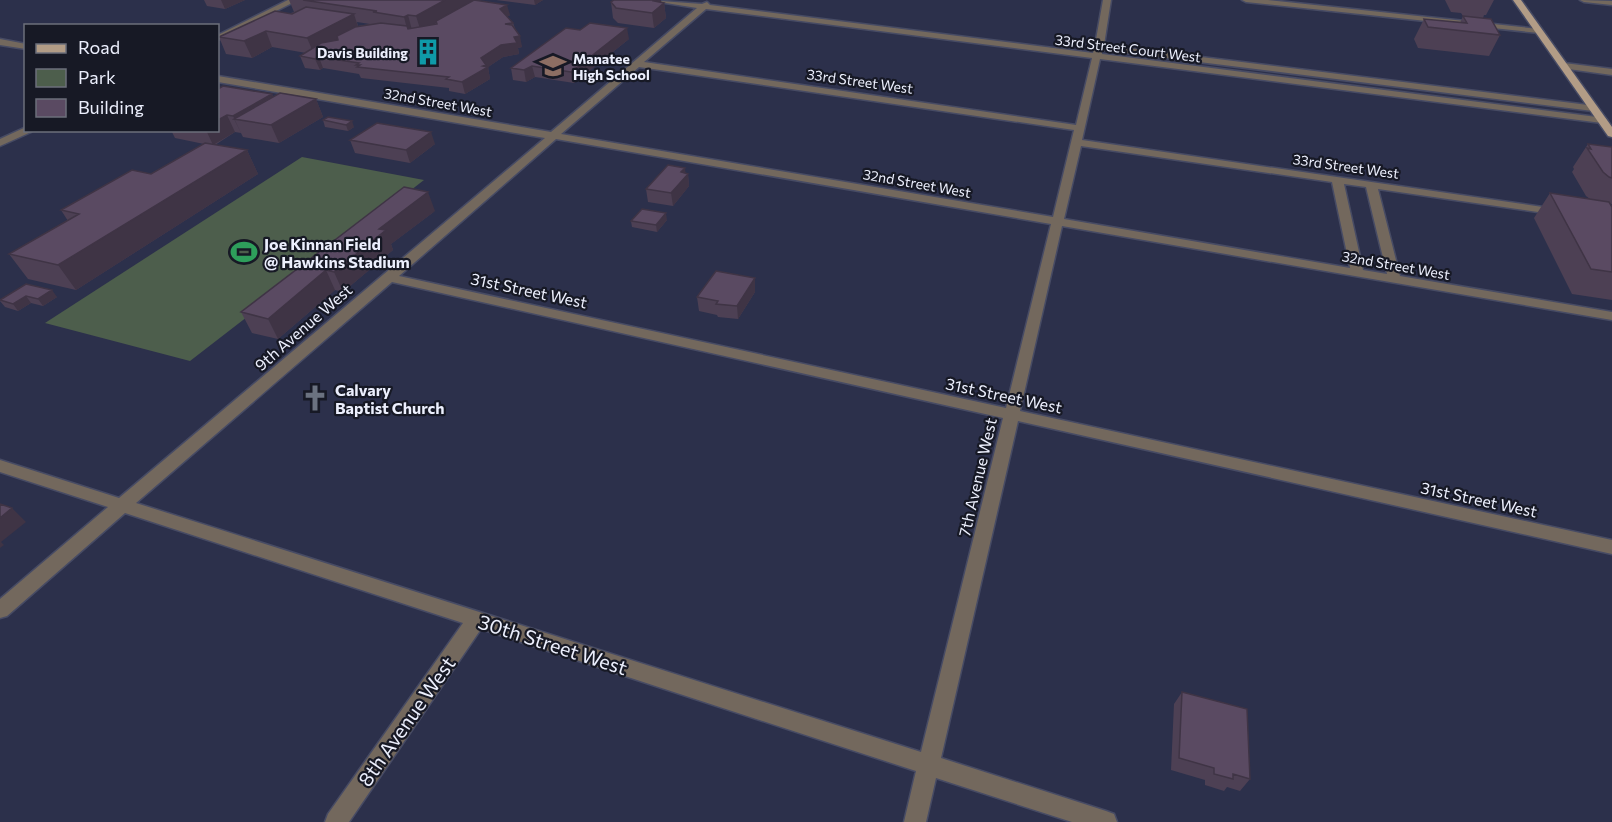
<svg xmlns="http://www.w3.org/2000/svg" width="1612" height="822" font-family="Commissioner,sans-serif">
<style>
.green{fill:#4d5e4c}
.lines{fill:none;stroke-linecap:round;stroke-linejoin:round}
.minor-casing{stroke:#474b64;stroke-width:3}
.major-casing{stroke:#474b64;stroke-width:3}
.minor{fill:#73685d;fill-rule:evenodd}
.major{fill:#b29c86;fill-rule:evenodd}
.wall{fill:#4d4054;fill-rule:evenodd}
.shaded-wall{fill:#3f3445}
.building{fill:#5a4a62;stroke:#3f3445;stroke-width:1.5}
.labels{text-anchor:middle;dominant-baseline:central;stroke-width:4.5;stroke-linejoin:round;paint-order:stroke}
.far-street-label{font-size:14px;fill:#eceffd;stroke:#171925}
.far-poi-label{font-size:14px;font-weight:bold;fill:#eceffd;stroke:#171925;text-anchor:end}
.poi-label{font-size:16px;font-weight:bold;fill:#eceffd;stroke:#171925;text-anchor:start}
.street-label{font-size:16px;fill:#eceffd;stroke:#171925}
.near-street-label{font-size:20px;fill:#eceffd;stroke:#171925}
</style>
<rect width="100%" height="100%" fill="#2c304b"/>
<path class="green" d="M302,157L424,180L190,361L45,323Z"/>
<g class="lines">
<g class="minor-casing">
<path id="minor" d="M288,0H298L218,40V35Z
M647,0L702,4L707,2L710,5L1093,53L1094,49L1092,47L1095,45L1103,0H1111L1104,45L1596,106V110L1593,111L1102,50V54L1605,118L1607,120L1602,123L1100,59L1082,140L1563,210L1565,212L1559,215L1378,189L1400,276L1612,312V320L1062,226L1020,411L1612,540V554L1018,421L941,758L1106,811L1114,814L1117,822H1072L936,778L926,822H904L916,771L481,629L349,822H325L328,814L463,623L125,513L7,616L0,618V599L108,507L0,472V460L119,498L545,138L218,82V76L551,132L697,8ZM706,9L1092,58L1076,125L644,62ZM639,67L1074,130L1053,217L561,134ZM556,139L1051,224L1006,408L399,276ZM1081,146L1332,182L1350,268L1064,219ZM1344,184L1366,187L1387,274L1363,270ZM392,282L1003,418L921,752L136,503Z
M1242,0H1268L1539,29L1543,31L1539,33L1246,2Z
M1580,0L1612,1V5L1584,2Z
M0,39L26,44V49L0,45Z
M1564,63L1612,69V75L1561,68L1560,66Z
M26,127V130H32L31,132L0,146V139Z"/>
</g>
<g class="major-casing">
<path id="major" d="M1513,0H1521L1612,127V137L1608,136Z"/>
</g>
<use href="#minor" class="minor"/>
<use href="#major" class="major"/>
</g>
<path class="wall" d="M204,0H245L225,9L207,6Z
M289,0H473V1L510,15L507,17L513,23L522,47L518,48L519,54L503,57L488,67L490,79L465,94L449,91V88L361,78L359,74L323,68L320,70L305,68L300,56L306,53L272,47L252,58L226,54L219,37L294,12ZM357,22L370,24L358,26Z
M496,0H543L535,5Z
M614,0H661V2L664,3L666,18L654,28L618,23L613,18L611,2Z
M1445,0H1494L1486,15H1484L1483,18L1500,35L1489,56L1418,48L1414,39L1424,19L1460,23L1463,16L1461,13L1451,12Z
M629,39L574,83L535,77L526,82L513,80L511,68Z
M218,89L272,94L273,97L316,99L323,117L279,143L243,137L241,133L235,132L215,145L247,150L258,174L76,290L28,279L9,254L68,221L61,210L151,174L204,144L175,138L171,130H218Z
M328,117L354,127L348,131L325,127L323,120Z
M350,140L435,144L410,163L355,153Z
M1588,144L1612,147V204H1610L1612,207V300L1572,294L1534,218L1550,193L1590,199L1586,196L1572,172L1574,169L1573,167Z
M685,168V173L688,174L689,186L673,206L648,202L646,189Z
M435,211L391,244L393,250L343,292L335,290L278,339L252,333L241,312Z
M667,220L657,232L632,227L631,221Z
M26,284L57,297L43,306L31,303L18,311L5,307L0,301V300Z
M755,292L738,319L718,317L717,315L699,311L697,297Z
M1182,692L1250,779L1240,791L1227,787L1224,791L1205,785V780L1171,770L1174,704Z"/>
<path class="shaded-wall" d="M221,0H245L225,9Z
M445,0H473V1L421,32L416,16Z
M534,0H543L535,5Z
M656,0H661L662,5L664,3L666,18L654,28L652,13L654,1Z
M507,5L510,15L502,20L500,9Z
M354,14L359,30L314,54L307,38Z
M408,15L412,30L408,33L404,17Z
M627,28L629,39L574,83L571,72Z
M266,31L272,47L252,58L244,41Z
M520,36L522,47L518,48L519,54L503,57L488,67L490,79L465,94L462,82L481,58L514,37Z
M319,57L323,68L320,70L315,59Z
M532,66L535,77L526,82L524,70Z
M272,94L279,111L234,119L241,133L233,116Z
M316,99L323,117L279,143L271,125Z
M227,115L235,132L213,145L206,130H218V120Z
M352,121L354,127L348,131L346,125Z
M431,132L435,144L410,163L406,150Z
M247,150L258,174L76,290L58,265Z
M685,168L686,177L688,174L689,186L673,206L671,193L681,172Z
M428,192L435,211L391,244L393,250L343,292L334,272L379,229Z
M666,213L667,220L657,232L656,225Z
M326,270L335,290L278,339L268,319Z
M755,278V292L738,319L737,306Z
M52,290L57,297L43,306L38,299Z
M26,296L31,303L18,311L13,304Z
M12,508L26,522L1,542L4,545L0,548V518Z"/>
<path class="building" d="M303,0H445L416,16L408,15L404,17L373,12L377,11Z
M474,0L507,5L500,9L513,23L505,24L512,25L520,36L514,37L517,43L501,45L481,58L486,65L483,66L488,67L462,82L446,79L449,77L357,67L360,65H356L359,63L319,57L315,59L300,56L321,43L338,40L337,36L355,27L381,23L407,26L408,29L437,24L436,21Z
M614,0H656L654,1L664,3L652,13L616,8L611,2Z
M306,7L354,14L307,38L266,31L244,41L219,37L275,11L292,14Z
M1463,16L1491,19L1500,35L1428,27L1424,19L1467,23Z
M590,23L627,28L571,72L532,66L524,70L511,68L566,28L580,30Z
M223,86L272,94L233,116L227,115L218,120V89Z
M280,93L316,99L271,125L234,119Z
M328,117L352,121L346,125L323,120Z
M377,123L431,132L406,150L350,140Z
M205,143L247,150L58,265L9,254L79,214L61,210L132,170L151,174Z
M1588,144L1612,147V178L1609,177L1603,172L1587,148L1591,149Z
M668,165L685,168L681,172L688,174L671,193L646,189Z
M404,187L428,192L379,229L386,230L334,272L326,270L268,319L241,312Z
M1550,193L1609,202L1612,207V272L1591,269Z
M642,209L666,213L656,225L631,221Z
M716,271L755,278L737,306L716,304L718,301L697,297Z
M26,284L52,290L38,299L26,296L13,304L0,300Z
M0,504L12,508L0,518Z
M1182,692L1247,709L1250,779L1233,774V779L1214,774V768L1179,758Z"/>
<defs>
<g id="building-bare" transform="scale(2.07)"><path d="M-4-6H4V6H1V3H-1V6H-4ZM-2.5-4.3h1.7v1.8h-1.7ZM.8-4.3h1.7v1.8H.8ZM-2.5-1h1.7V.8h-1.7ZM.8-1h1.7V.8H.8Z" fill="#0f9aa8" stroke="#171925" stroke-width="2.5" paint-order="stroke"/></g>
<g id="school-bare" transform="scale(2.07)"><path d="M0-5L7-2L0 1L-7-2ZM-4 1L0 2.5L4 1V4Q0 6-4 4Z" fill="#8d6e63" stroke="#171925" stroke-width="2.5" paint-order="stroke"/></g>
<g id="stadium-bare" transform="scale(2.07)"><path d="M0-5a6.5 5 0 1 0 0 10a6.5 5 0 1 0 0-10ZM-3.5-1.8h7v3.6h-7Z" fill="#2e9e5b" stroke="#171925" stroke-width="2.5" paint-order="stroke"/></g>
<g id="church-bare" transform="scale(2.07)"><path d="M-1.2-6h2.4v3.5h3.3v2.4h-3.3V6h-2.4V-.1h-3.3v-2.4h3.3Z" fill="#6b7280" stroke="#171925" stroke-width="2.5" paint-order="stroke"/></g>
</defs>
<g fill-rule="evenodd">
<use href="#building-bare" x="428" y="52"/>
<use href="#school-bare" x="553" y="66"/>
<use href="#stadium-bare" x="244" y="252"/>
<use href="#church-bare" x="315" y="398"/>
</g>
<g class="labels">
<g class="far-street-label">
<text transform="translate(1128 48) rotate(7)">33rd Street Court West</text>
<text transform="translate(860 81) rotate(8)">33rd Street West</text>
<text transform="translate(438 102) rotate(10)">32nd Street West</text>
<text transform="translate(1346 166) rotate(8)">33rd Street West</text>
<text transform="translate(917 183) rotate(10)">32nd Street West</text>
<text transform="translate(1396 265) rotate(10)">32nd Street West</text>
</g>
<g class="far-poi-label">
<text x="408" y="52">Davis Building</text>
<text x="573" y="58" text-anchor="start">Manatee<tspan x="573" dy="16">High School</tspan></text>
</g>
<g class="poi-label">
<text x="264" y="243">Joe Kinnan Field<tspan x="264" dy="18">@ Hawkins Stadium</tspan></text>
<text x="335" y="389">Calvary<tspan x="335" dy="18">Baptist Church</tspan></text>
</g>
<g class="street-label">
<text transform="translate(529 290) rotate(12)">31st Street West</text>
<text transform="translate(303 327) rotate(-41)">9th Avenue West</text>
<text transform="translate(1004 395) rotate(12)">31st Street West</text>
<text transform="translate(977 477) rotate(-77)">7th Avenue West</text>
<text transform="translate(1479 499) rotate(12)">31st Street West</text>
</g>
<g class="near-street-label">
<text transform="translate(553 644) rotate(18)">30th Street West</text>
<text transform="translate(406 721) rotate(-55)">8th Avenue West</text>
</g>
</g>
<rect x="24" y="24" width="195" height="108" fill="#171925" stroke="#6c6f7b" stroke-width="1.5"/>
<rect x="36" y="44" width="30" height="9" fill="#b29c86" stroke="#6c6f7b" stroke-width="1.5"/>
<text x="78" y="54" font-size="18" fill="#eceffd">Road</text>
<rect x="36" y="69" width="30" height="18" fill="#4d5e4c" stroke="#6c6f7b" stroke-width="1.5"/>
<text x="78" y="84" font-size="18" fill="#eceffd">Park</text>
<rect x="36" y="99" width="30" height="18" fill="#5a4a62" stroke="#6c6f7b" stroke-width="1.5"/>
<text x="78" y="114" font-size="18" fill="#eceffd">Building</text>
</svg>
